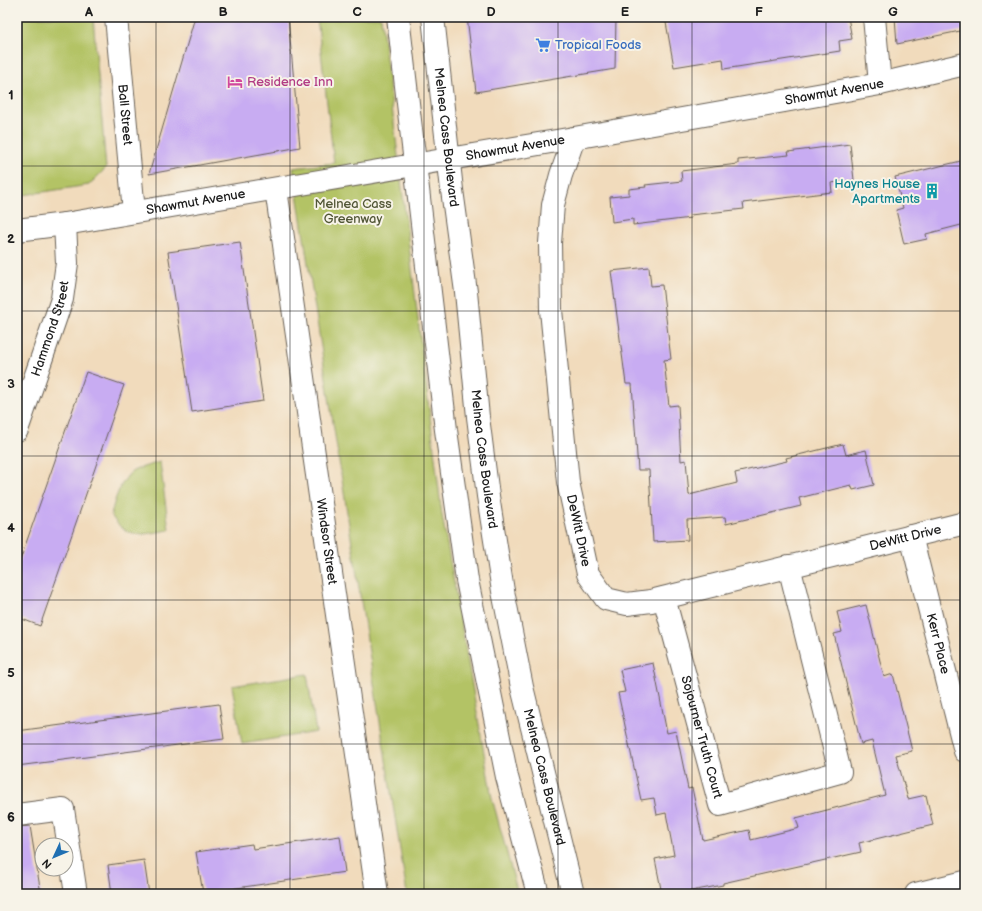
<svg xmlns="http://www.w3.org/2000/svg" width="982" height="911" font-family="'Balsamiq Sans',sans-serif">
<style>
.green{fill:#b3c365;stroke:#687040}
.building{fill:#c8acf2}
.lines{fill:none;stroke-linecap:round;stroke-linejoin:round}
.minor-casing{stroke:#675f54;stroke-width:24}
.major-casing{stroke:#675f54;stroke-width:24}
.minor{stroke:#fff;stroke-width:22}
.major{stroke:#fff;stroke-width:22}
.grid{fill:none;stroke:#1c1c1c;stroke-width:1;stroke-opacity:0.55}
.labels{text-anchor:middle;dominant-baseline:central;stroke-width:4;stroke-linejoin:round;paint-order:stroke}
.shop-label{font-size:13px;fill:#366cbe;stroke:#f7f3e8;text-anchor:start}
.hotel-label{font-size:13px;fill:#b23c85;stroke:#f7f3e8;text-anchor:start}
.street-label{font-size:13px;fill:#1c1c1c;stroke:#f7f3e8}
.culture-label{font-size:13px;fill:#0d838f;stroke:#f7f3e8;text-anchor:end}
.park-label{font-size:13px;fill:#515636;stroke:#f7f3e8}
.neatline{fill:none;stroke:#1c1c1c;stroke-width:1.5}
.grid-label{font-size:13px;text-anchor:middle;font-weight:bold;fill:#1c1c1c}
</style>
<rect width="100%" height="100%" fill="#f7f3e8"/>
<filter id="ink" filterUnits="userSpaceOnUse"><feTurbulence type="fractalNoise" baseFrequency=".025" numOctaves="2"/><feDisplacementMap in="SourceGraphic" scale="8" xChannelSelector="R" yChannelSelector="G"/><feConvolveMatrix kernelMatrix="1 2 1 2 8 2 1 2 1" color-interpolation-filters="sRGB"/></filter>
<filter id="wash" filterUnits="userSpaceOnUse"><feTurbulence type="fractalNoise" baseFrequency=".012" numOctaves="4" result="noise"/><feDisplacementMap in="SourceGraphic" scale="16" xChannelSelector="R" yChannelSelector="G"/><feGaussianBlur stdDeviation="0.9" result="paint"/><feColorMatrix in="noise" values="0 0 0 0 0 0 0 0 0 0 0 0 0 0 0 0 0 1.4 0 .05"/><feComposite in="paint" operator="in"/></filter>
<g filter="url(#wash)">
<rect width="100%" height="100%" fill="#f1dbbc"/>
<path class="green" d="M17,17H93L106,168L89,185L17,196Z
M317,17H381L442,515L492,798L518,894H407L293,168L334,163Z
M160,462L169,530C144,534 127,541 111,515C114,501 121,479 133,471C141,467 151,465 160,462Z
M307,674L316,732L242,744L232,686Z"/>
<g id="blocks">
<path class="building" d="M195,17H288L300,147L149,174Z
M467,17H616L615,69L476,92Z
M665,17H848L852,39L839,41L840,51L724,69L723,59L674,67Z
M895,17H965V30L897,44Z
M850,144L854,180L831,183L832,192L743,203L744,209L690,215L691,218L633,225V219L612,222L610,197L629,195V189L646,187L645,185L682,181L681,171L738,164V160L789,155L788,152Z
M965,160V224L926,234L927,239L904,244L896,210L903,208L895,177Z
M240,242L263,401L192,412L168,252Z
M649,267L651,286L662,285L671,359L664,360L669,406L678,405L681,461L686,460L689,495L737,483L735,473L787,461L786,458L843,444L846,455L866,450L874,485L853,490L851,485L799,498L801,506L726,524L725,517L687,520L688,540L653,542L649,470H638L632,384H626L611,271Z
M86,372L124,385L40,626L17,617V569Z
M866,605L884,677L893,674L912,751L896,755L908,799L926,795L933,825L859,843L861,852L723,883V885L675,894H662L655,859L674,855L666,813L657,815L654,798L641,800L618,693L625,692L620,670L653,663L667,733L676,731L688,789L692,788L703,840L749,830L751,840L799,828L796,818L885,795L872,741L861,744L834,634L842,632L837,612Z
M219,704L224,739L17,766V731Z
M30,826L41,894H17V827Z
M340,836L345,872L203,893L196,852L252,844L253,849Z
M144,860L149,894H112L108,865Z"/>
</g>
</g>
<g filter="url(#ink)">
<use href="#blocks" fill-opacity="0" stroke="#675f54" stroke-width="1"/>
<g class="lines">
<g class="minor-casing">
<g id="minor">
<path id="s1" d="M116,17L134,212"/>
<path d="M874,17L880,84"/>
<path id="s2" d="M574,138L561,175L553,205L550,243L551,310L568,482L588,574L606,599L627,604L651,601L965,523"/>
<path id="s3" d="M276,189L377,894"/>
<path id="s4" d="M17,430L62,299L67,263L65,224"/>
<path id="s5" d="M911,536L965,751"/>
<path id="s6" d="M664,598L720,805L840,772L789,566"/>
<path d="M17,815L63,809L76,894"/>
<path d="M916,894L965,882"/>
</g>
</g>
<g class="major-casing">
<g id="major">
<path d="M398,17L446,430L467,580L507,777L538,894"/>
<path id="s7" d="M433,17L452,190L466,292L478,417L488,496L503,591L522,687L573,894"/>
<path id="s8" d="M17,230L65,224L574,138L880,84L965,64"/>
</g>
</g>
<use href="#minor" class="minor"/>
<use href="#major" class="major"/>
</g>
</g>
<path class="grid" d="M156,17V894M290,17V894M424,17V894M558,17V894M692,17V894M826,17V894M17,166H965M17,311H965M17,456H965M17,600H965M17,744H965"/>
<defs>
<g id="supermarket-bare" transform="scale(1.2)"><path d="M-6-5.5h2.5l.6 2H6L4.5 2H-2.5L-4.4-4H-6ZM-1.5 3.2a1.3 1.3 0 1 0 .1 0ZM3 3.2a1.3 1.3 0 1 0 .1 0Z" fill="#3f7fe0" stroke="#f7f3e8" stroke-width="2.5" paint-order="stroke"/></g>
<g id="hotel-bare" transform="scale(1.2)"><path d="M-6-4.5h1.5V1H6V5H4.5V3h-9V5H-6ZM-4 0a1.8 1.8 0 1 1 3.6 0ZM.5 0V-2.5h3Q6-2.5 6 0Z" fill="#d1479c" stroke="#f7f3e8" stroke-width="2.5" paint-order="stroke"/></g>
<g id="building-bare" transform="scale(1.2)"><path d="M-4-6H4V6H1V3H-1V6H-4ZM-2.5-4.3h1.7v1.8h-1.7ZM.8-4.3h1.7v1.8H.8ZM-2.5-1h1.7V.8h-1.7ZM.8-1h1.7V.8H.8Z" fill="#0f9aa8" stroke="#f7f3e8" stroke-width="2.5" paint-order="stroke"/></g>
</defs>
<g fill-rule="evenodd">
<use href="#supermarket-bare" x="543" y="45"/>
<use href="#hotel-bare" x="235" y="82"/>
<use href="#building-bare" x="932" y="191"/>
</g>
<g class="labels">
<g class="shop-label">
<text x="555" y="45">Tropical Foods</text>
</g>
<g class="hotel-label">
<text x="247" y="82">Residence Inn</text>
</g>
<g class="street-label">
<text stroke="none"><textPath href="#s8" startOffset="829">Shawmut Avenue</textPath></text>
<text stroke="none"><textPath href="#s1" startOffset="98">Ball Street</textPath></text>
<text stroke="none"><textPath href="#s7" startOffset="121">Melnea Cass Boulevard</textPath></text>
<text stroke="none"><textPath href="#s8" startOffset="505">Shawmut Avenue</textPath></text>
<text stroke="none"><textPath href="#s8" startOffset="181">Shawmut Avenue</textPath></text>
<text stroke="none"><textPath href="#s4" startOffset="107">Hammond Street</textPath></text>
<text stroke="none"><textPath href="#s7" startOffset="445">Melnea Cass Boulevard</textPath></text>
<text stroke="none"><textPath href="#s2" startOffset="398">DeWitt Drive</textPath></text>
<text stroke="none"><textPath href="#s2" startOffset="781">DeWitt Drive</textPath></text>
<text stroke="none"><textPath href="#s3" startOffset="356">Windsor Street</textPath></text>
<text stroke="none"><textPath href="#s5" startOffset="111">Kerr Place</textPath></text>
<text stroke="none"><textPath href="#s6" startOffset="144">Sojourner Truth Court</textPath></text>
<text stroke="none"><textPath href="#s7" startOffset="769">Melnea Cass Boulevard</textPath></text>
</g>
<g class="culture-label">
<text x="920" y="184">Haynes House<tspan x="920" dy="15">Apartments</tspan></text>
</g>
<g class="park-label">
<text x="353" y="204">Melnea Cass<tspan x="353" dy="15">Greenway</tspan></text>
</g>
</g>
<rect width="982" height="911" fill="none" stroke="#f7f3e8" stroke-width="44"/>
<g transform="translate(54 857) rotate(226)"><circle r="19" fill="#f7f3e8" stroke="#9f9d96"/>
<path d="M0-3L7 15L0 10L-7 15Z" fill="#1f6fb2"/>
<text y="-6" font-size="11" font-weight="bold" text-anchor="middle" fill="#1c1c1c">N</text>
</g>
<rect x="22" y="22" width="938" height="867" class="neatline"/>
<g class="grid-label">
<text x="89" y="16">A</text>
<text x="223" y="16">B</text>
<text x="357" y="16">C</text>
<text x="491" y="16">D</text>
<text x="625" y="16">E</text>
<text x="759" y="16">F</text>
<text x="893" y="16">G</text>
<text x="11" y="99">1</text>
<text x="11" y="243">2</text>
<text x="11" y="388">3</text>
<text x="11" y="532">4</text>
<text x="11" y="677">5</text>
<text x="11" y="821">6</text>
</g>
</svg>
